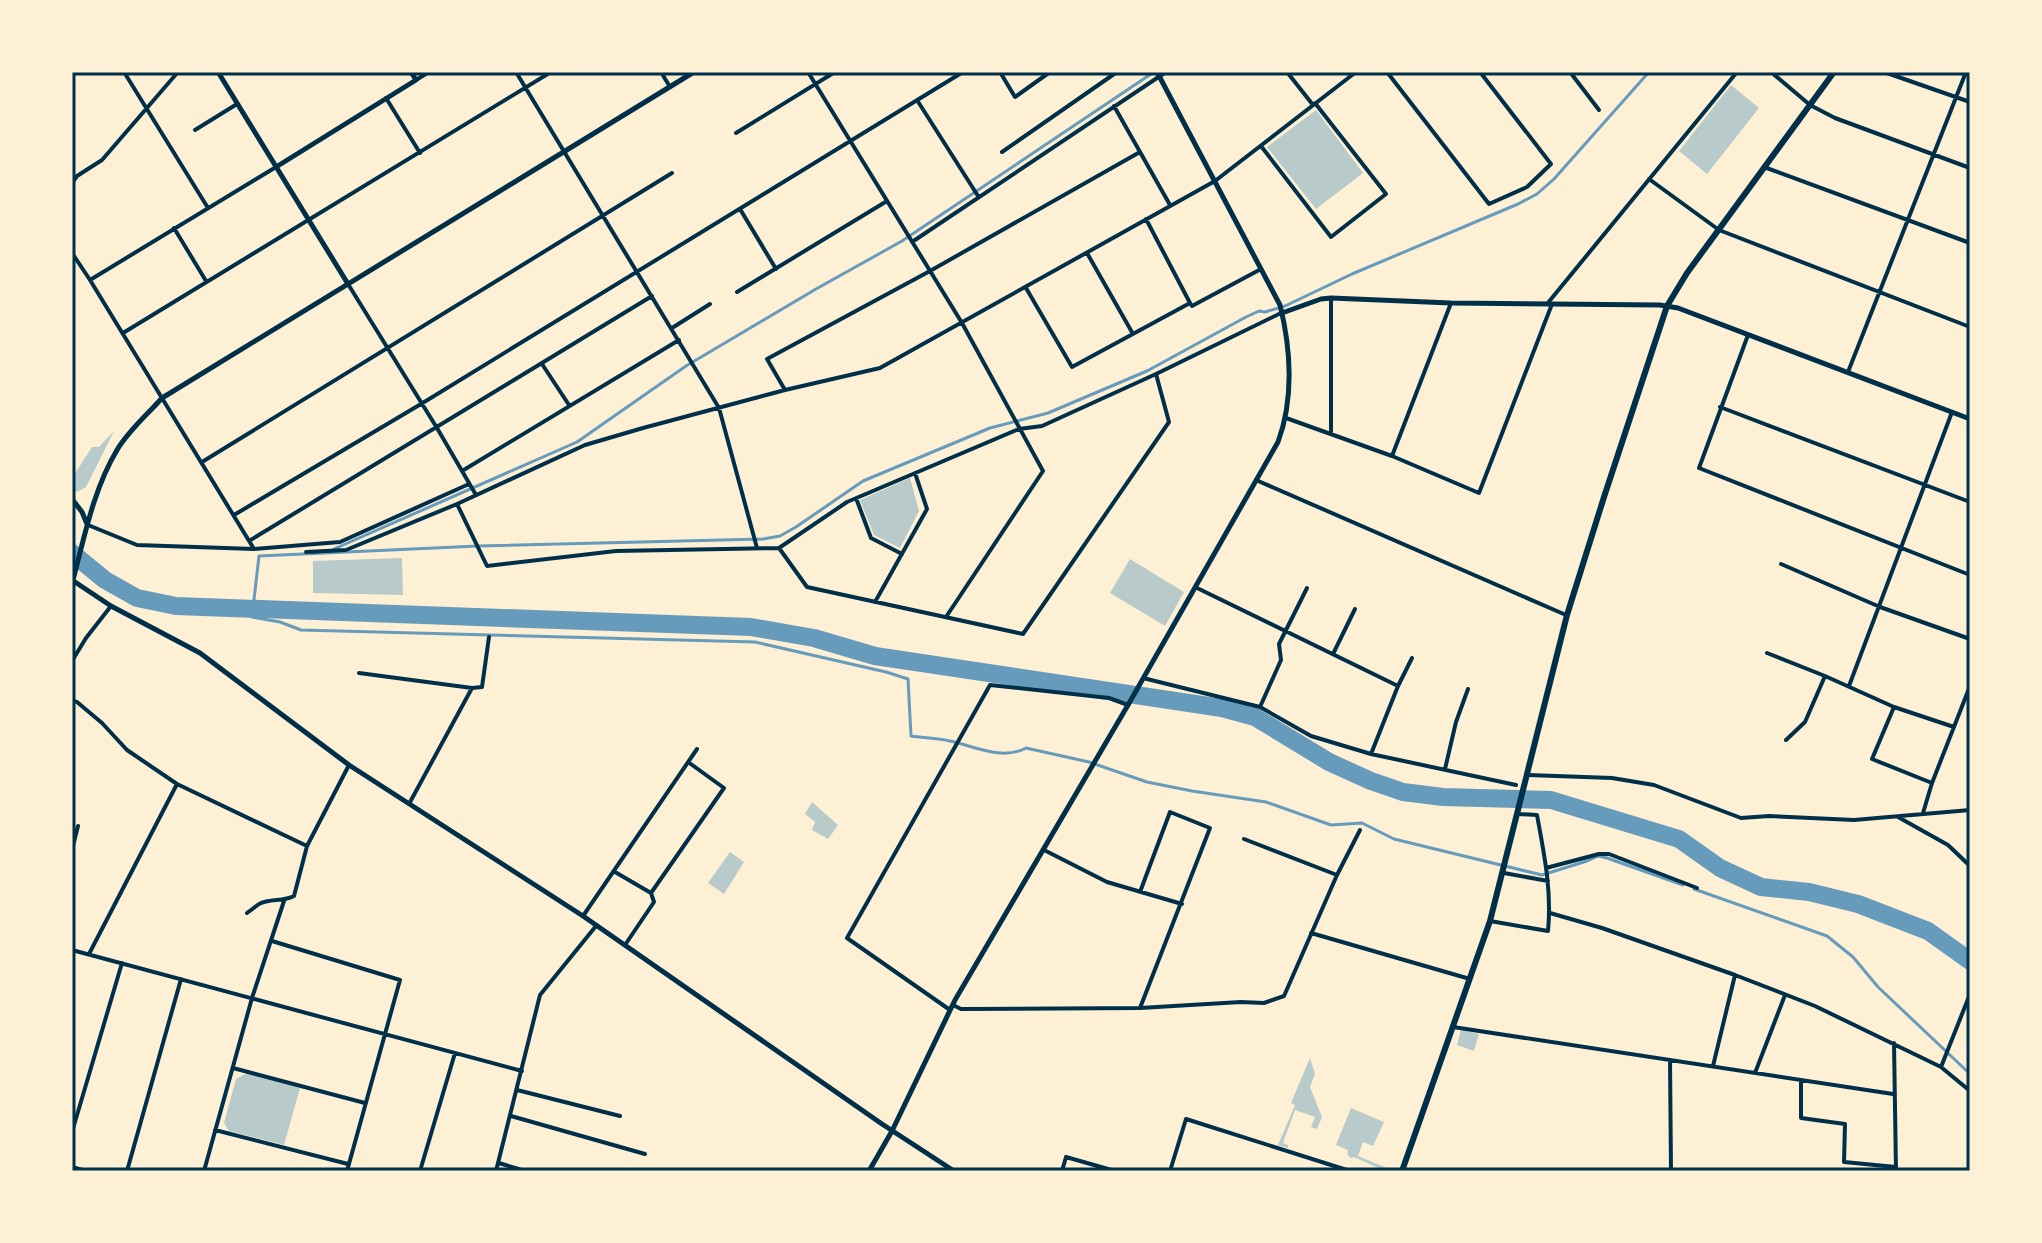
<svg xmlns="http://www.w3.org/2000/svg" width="2042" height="1243" font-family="'Times New Roman',serif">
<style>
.green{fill:#b9caca}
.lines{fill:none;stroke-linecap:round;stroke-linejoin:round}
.stream{stroke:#669bbc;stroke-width:3}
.river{stroke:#669bbc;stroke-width:18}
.minor{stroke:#003049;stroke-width:4}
.tertiary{stroke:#003049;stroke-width:5}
.primary{stroke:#003049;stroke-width:6}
.neatline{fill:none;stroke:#003049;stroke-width:3}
</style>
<rect width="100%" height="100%" fill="#fdf0d5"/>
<path class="green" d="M1731,85L1759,108L1707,174L1679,151Z
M1316,110L1363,173L1316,209L1267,147Z
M114,431L86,487L77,492L72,490V478L92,447H99Z
M910,478L919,511L900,548L874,535L860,500Z
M402,558L403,595L313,593V561Z
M1130,559L1184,592L1165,626L1110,593Z
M812,802L838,825L828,839L812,830L815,822L805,814Z
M730,852L744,862L724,894L708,883Z
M1461,1030L1479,1034L1474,1051L1457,1045Z
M1310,1058L1315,1074L1310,1087L1322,1117L1317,1129L1311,1127L1315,1117L1295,1110L1283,1143L1288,1145V1148L1278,1145L1295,1105L1291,1103Z
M247,1073L300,1088L284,1145L229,1131L224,1123L236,1079Z
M1351,1108L1384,1122L1373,1146L1363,1142L1358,1156L1394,1171H1385L1354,1157L1351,1158L1347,1154L1348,1150L1336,1145Z"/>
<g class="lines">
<path class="stream" d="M1649,72L1554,179L1537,194L1518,204L1352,274L1285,306L1265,312L1259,311L1246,317L1147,371L1048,413L990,428L863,481L796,527L780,536L763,539L478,546L259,556L252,617L280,622L301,630L755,642L886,672L908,679L911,736C924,738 937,738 950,741C974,746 1002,761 1026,748L1089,762L1147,782L1192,791L1266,802L1331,825L1362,823L1394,839L1542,875L1587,861L1598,856L1607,858L1683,885
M334,549L577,442L686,366L816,289L902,241L1154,72
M1694,889L1827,936L1853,957L1878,987L1970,1074"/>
<path class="river" d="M72,553L105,580L137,598L176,606L751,627L814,638L875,656L1222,708L1255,717L1329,762L1371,781L1403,792L1443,797L1551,800L1679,839L1720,868L1761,887L1809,892L1858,904L1928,931L1970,961"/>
<path class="minor" d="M124,72L208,208
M516,72L719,408L757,548
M661,72L670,87
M808,72L962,323L1043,471L946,617
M1000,72L1015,97L1050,72
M1287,72L1313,105
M1387,72L1489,204L1527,187L1551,164L1480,72
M1570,72L1599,110
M1771,72L1810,105L1835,118L1970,168
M1884,72L1970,102
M416,80L429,72
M386,98L420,153
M917,100L978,196
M1114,106L1170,205
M195,130L237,104
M736,133L835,72
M1261,146L1331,237L1386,194L1315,103
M1002,152L1117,72
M1764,167L1970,243
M1649,179L1719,230L1970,327
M72,183L77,176L102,160L178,72
M740,209L776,269
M1146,219L1190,303
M174,228L206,281
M912,242L1166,72
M72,253L90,280L254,549
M1087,253L1133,334
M90,280L276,167
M348,284L437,428L476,495
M1026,288L1072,367L1190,303L1192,306L1261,269
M737,292L887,201
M1547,304L1737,72
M1281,313L1156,374L1042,426L1019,429L847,502L779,548L616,551L487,566L457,504L585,445L643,428L785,390L880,368L1215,181L1356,72
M672,328L710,304
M123,333L551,72
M1748,335L1699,468L1970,575
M542,364L569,405
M1848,372L1966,72
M785,390L767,359L930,271L1140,152
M1720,407L1970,502
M1286,418L1392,456L1479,493L1552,304
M1331,432V298
M1392,456L1451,303
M202,462L672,173
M462,471L679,340
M1256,480L1566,615
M856,498L871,538L902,554
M234,515L421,404L963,72
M88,525L137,545L254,549L340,542L469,484
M249,541L652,296
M779,548L807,587L1023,634L1169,422L1156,374
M306,552L346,550L457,504
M1781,564L1880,607L1970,639
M1195,587L1398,686L1371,754
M875,602L927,509L915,473
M1767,653L1825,676L1894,707L1954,727
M1333,654L1355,609
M72,661L86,638L111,606
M359,673L472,688L482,687L489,637
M1143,678L1260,707L1311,736L1371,754L1516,785
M1398,686L1412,658
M1849,686L1952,412
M72,700L77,702L102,723L127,750L177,784L307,846
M1260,707L1281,660L1279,644L1307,588
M1894,707L1872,759L1932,783
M1786,740L1805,722L1825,676
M1445,769L1456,722L1468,689
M1528,775L1612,778L1654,785L1741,818L1769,816L1854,820L1970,810
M409,804L472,688
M1923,813L1932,783L1970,686
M1898,817L1948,845L1970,866
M1244,839L1337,875
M72,850L78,826
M1044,850L1107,882L1182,904
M1546,868L1599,854H1609L1697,888
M615,872L651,893
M1504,873L1548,881
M1140,892L1170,812L1210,828L1140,1008
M247,913C251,910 255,907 259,904C270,898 283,902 294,896L307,846L349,765
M1550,913L1602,928L1735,975L1815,1006L1941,1067L1970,1091
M583,916L697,749
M1490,921L1548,931C1552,891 1544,853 1537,815L1518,814
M1311,933L1470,979
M272,941L400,980L347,1171
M625,945L654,902L651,893L724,788L688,762
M72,950L522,1071
M89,954L177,784
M953,1005L961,1009L1140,1008L1241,1002L1264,1003L1284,996L1337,875L1360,830
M950,1010L847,938L990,685L1109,698L1128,705
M1453,1027L1893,1094
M1894,1043L1896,1171
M1670,1060L1671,1171
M1713,1066L1735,975
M1941,1067L1970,994
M233,1068L365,1103
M1755,1073L1785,995
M1801,1080V1118L1845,1124L1844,1162L1896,1167
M517,1090L620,1116
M511,1116L645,1154
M215,1130L348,1164
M72,1132L122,963
M499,1163L525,1171
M72,1167L86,1171
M127,1171L181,979
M204,1171L252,998L284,901
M420,1171L455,1053
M496,1171L540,995L596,926
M1062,1171L1066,1157L1115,1171
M1170,1171L1186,1119L1350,1171"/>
<path class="tertiary" d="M218,72L348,284
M276,167L416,80L411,72
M1282,313L1321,299L1331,298L1451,303L1660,305L1678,308L1970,419
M72,499L82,512L87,524
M72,580L111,606L200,653L349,765L583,916L882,1124L954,1171
M72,584C84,539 93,490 117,450C129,430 147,415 162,398L694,72
M869,1171L892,1131L955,1000L1128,705L1278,442C1294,399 1291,349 1280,305L1157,72"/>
<path class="primary" d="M1402,1171L1490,921L1567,615L1604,497L1667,306L1687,273L1834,72"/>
</g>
<rect width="2042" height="1243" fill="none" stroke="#fdf0d5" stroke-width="148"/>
<rect x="74" y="74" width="1894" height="1095" class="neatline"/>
</svg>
